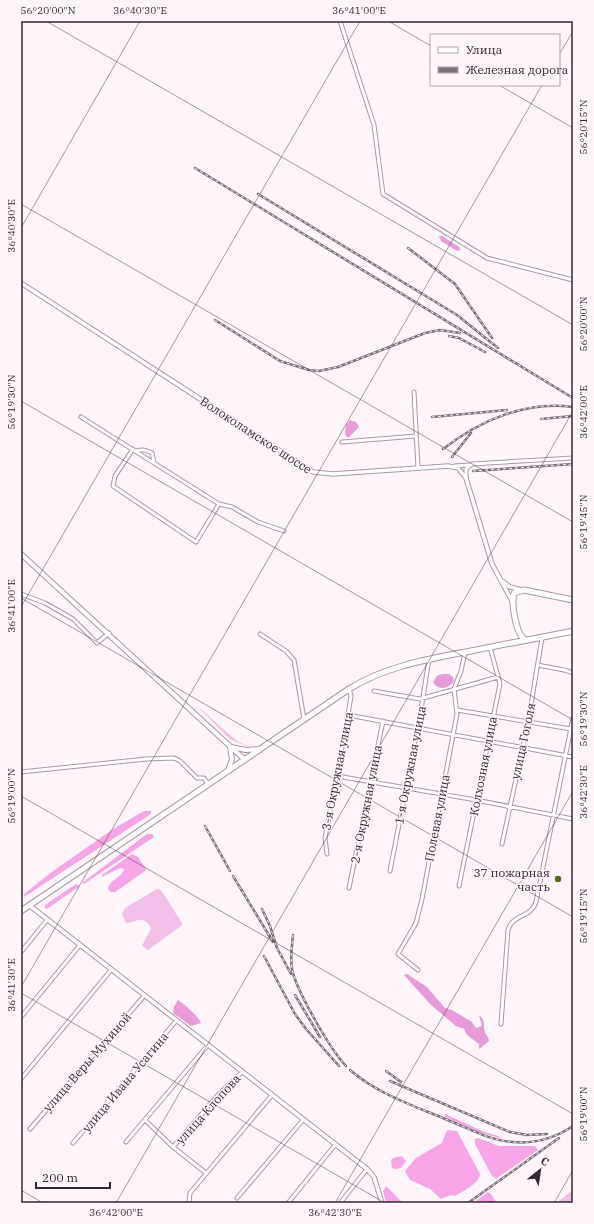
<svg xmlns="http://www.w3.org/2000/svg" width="594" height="1224" font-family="'IBM Plex Serif',serif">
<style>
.green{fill:#f3bfe7}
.forest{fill:#f6a6e6}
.water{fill:#e89ad9}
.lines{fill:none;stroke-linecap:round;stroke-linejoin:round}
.minor-casing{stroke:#aa96a5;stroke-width:5}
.tertiary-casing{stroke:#aa96a5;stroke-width:5.5}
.secondary-casing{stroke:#aa96a5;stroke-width:6}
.trunk-casing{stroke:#aa96a5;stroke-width:7}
.minor{stroke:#fff;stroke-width:3}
.tertiary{stroke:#fff;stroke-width:3.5}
.secondary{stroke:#fff;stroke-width:4}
.trunk{stroke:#fff;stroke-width:5}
.rail-casing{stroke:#7a7278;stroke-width:2.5}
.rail{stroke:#fff6fc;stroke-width:1;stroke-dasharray:3;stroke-linecap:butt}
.ticks{fill:none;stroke:#31292f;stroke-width:1;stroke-opacity:0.45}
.poi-dot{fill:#526816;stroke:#fff6fc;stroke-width:1.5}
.labels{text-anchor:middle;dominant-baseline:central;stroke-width:3;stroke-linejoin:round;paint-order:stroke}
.street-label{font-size:12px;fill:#31292f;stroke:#fff6fc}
.poi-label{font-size:12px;fill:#31292f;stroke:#fff6fc;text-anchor:end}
.neatline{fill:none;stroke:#31292f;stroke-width:1.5}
.ticks-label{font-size:10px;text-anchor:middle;fill:#31292f}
</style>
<rect width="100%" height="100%" fill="#fff6fc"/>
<path class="green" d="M195,704C206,712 235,743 246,745C250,745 254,744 258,743L246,746L230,739Z
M157,889L161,890L182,923L181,926L148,950L142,946L151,928C143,914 138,922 126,923L122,914L125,908Z
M573,1190V1203H556Z"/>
<path class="forest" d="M144,811H151V814L24,897V894L49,874L113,829Z
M147,834H152L154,837L84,884L82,883Z
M132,854L138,857L146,869L145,871L115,892H110L108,888C110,879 122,878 124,869L120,868L102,877V875Z
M76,884L80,886L47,909L45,908V905Z
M445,1114L482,1131L498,1136L503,1139L478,1132L445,1117Z
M447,1130L457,1131L480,1174C479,1184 463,1191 455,1196L451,1195L441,1199L430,1189L410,1180L405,1171L416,1158L442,1143Z
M478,1138L499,1146H535L538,1150L496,1179L492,1176L475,1144V1139Z
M402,1156L406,1161L401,1168L396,1169L392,1168L391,1161L393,1158Z
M386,1186L403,1203H386L383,1191Z
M488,1192L491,1194L497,1203H473Z"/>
<path class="water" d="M439,236H442L459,247L461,250L457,251L441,241Z
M350,420L356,422L359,427L348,438L345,434L346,425Z
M442,674H449L453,677L454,681C449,689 438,691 433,682L437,676Z
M407,974L427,987L445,1008L452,1010L472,1022L476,1028L482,1026L479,1015C486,1021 483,1025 485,1032C486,1036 489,1037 489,1041L479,1049V1044L467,1035L464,1029L456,1026L431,1005L404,975Z
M178,1000C182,1002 200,1018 201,1023L191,1026L173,1013L174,1007Z"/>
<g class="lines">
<g class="minor-casing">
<path id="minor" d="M340,21L374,125L383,194L487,258L573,280
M414,392L418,468
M81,417L219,504
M342,442L416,436
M133,449L115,476L113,486L196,542L219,504L232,507L258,522L284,531
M136,451C143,449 146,450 152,453L154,462
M454,466L470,465
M466,478V469L472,464L573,458
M21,594L45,603L73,619L97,643L109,633
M260,634L286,651L294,660L304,719
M538,665C550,668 562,668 573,673
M374,691L420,699L498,677
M457,710L571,729
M348,715L573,757
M21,772L146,759L174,758L180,761L197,778H204L208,784
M337,776L476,800L573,819
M502,844L528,723L542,638
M327,854L325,838L348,715L351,696L349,689
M390,871L420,716L429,659
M459,886L500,684L490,647
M349,888L383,721
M21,952L47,920
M418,970L398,954L416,923L422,899L457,714L454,689L461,671L465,652
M21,1017L80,945
M501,1024L508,930C512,914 531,918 536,902L573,718
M21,1079L111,970
M145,1120L173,1147L206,1173
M30,1129L144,996
M126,1142L208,1045
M73,1143L176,1021
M173,1147L219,1094L242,1072
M237,1198L303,1120
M189,1203L190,1193L272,1095
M288,1203L335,1145
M340,1203L367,1169"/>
</g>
<g class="tertiary-casing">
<path id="tertiary" d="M21,283L313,472L333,474L448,466L458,468L466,478L492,564L512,601
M502,581L510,587L522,590
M29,905L367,1169L374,1177L382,1203"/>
</g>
<g class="secondary-casing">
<path id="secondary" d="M21,554L245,760
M231,747L246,750L259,749
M228,771L232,759L230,747"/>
</g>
<g class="trunk-casing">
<path id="trunk" d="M526,640C516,636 511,604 514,593L524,590L573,600
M21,911L349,689C386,666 429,659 471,651C505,644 539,638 573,631"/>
</g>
<use href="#minor" class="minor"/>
<use href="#tertiary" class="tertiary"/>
<use href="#secondary" class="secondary"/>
<use href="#trunk" class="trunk"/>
<g class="rail-casing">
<path id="rail" d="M195,168L573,398
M258,194L457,315L498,348
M408,248L455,284L492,338
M215,320L280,361L309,370L319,371L338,367L425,333L440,330L460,333
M449,336L459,338L485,352
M432,417L507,410
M541,419L573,416
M443,449C479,421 526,400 573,407
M452,457L471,433
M473,471L573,464
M205,826L230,871
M233,876L273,942
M262,909L270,926L277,948L291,974
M293,935C292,946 290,957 292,969C296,990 330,1049 346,1066
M264,956L295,1014L306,1029L339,1066
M295,995L320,1037
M350,1070C379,1095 415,1106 450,1121C470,1129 491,1141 513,1142C535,1144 555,1138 573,1126
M386,1071L401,1082
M390,1081L510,1132L527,1135L547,1134
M468,1203L559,1138"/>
</g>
<use href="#rail" class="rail"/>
</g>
<path class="ticks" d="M46,21L573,325M388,21L431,46M559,55L573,31M499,85L573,128M21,204L573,522M21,228L140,21M21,401L573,720M21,598L573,917M21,607L360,21M21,796L573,1114M21,987L542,85M21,993L385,1203M21,1190L43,1203M116,1203L573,411M335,1203L573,791M554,1203L573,1170"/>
<circle class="poi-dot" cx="558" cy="879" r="4"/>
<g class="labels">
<g class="street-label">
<text transform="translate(256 435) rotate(33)">Волоколамское шоссе</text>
<text transform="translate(523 741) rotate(-78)">улица Гоголя</text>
<text transform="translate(410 765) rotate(-79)">1-я Окружная улица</text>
<text transform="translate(483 766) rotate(-79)">Колхозная улица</text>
<text transform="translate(337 771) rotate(-79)">3-я Окружная улица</text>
<text transform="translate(366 804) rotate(-79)">2-я Окружная улица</text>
<text transform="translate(437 818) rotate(-79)">Полевая улица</text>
<text transform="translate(87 1062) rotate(-49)">улица Веры Мухиной</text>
<text transform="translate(125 1082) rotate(-50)">улица Ивана Усагина</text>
<text transform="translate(208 1109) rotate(-48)">улица Клопова</text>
</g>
<g class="poi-label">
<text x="550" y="872">37 пожарная<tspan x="550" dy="14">часть</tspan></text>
</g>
</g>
<rect width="594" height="1224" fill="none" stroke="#fff6fc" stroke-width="44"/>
<rect x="430" y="34" width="130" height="52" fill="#fff6fc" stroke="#ada4aa"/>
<rect x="438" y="47" width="20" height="6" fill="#ffffff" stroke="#ada4aa"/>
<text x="466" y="54" font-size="12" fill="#31292f">Улица</text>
<rect x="438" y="67" width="20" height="6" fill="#7a7278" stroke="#ada4aa"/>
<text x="466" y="74" font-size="12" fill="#31292f">Железная дорога</text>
<g transform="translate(540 1170) rotate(30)" stroke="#fff6fc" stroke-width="3" paint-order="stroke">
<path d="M0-3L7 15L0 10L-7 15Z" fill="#31292f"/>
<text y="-6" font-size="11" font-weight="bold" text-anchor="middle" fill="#31292f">С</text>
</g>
<path d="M36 1182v6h74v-6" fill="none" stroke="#31292f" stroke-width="2"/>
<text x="42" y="1182" font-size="12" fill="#31292f" stroke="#fff6fc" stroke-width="3" paint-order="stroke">200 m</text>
<rect x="22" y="22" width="550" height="1180" class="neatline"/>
<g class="ticks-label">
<text x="48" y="14">56°20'00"N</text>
<text x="140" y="14">36°40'30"E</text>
<text x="359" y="14">36°41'00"E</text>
<text transform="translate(583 127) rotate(-90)" y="4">56°20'15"N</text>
<text transform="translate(11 226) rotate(-90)" y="4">36°40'30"E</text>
<text transform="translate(583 324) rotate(-90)" y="4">56°20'00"N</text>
<text transform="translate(11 402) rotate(-90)" y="4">56°19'30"N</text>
<text transform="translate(583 412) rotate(-90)" y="4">36°42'00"E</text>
<text transform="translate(583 522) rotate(-90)" y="4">56°19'45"N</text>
<text transform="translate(11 606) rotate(-90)" y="4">36°41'00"E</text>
<text transform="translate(583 719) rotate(-90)" y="4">56°19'30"N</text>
<text transform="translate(583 792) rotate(-90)" y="4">36°42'30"E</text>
<text transform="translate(11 796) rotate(-90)" y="4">56°19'00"N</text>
<text transform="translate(583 916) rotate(-90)" y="4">56°19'15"N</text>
<text transform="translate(11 985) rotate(-90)" y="4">36°41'30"E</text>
<text transform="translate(583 1114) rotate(-90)" y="4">56°19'00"N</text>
<text x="116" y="1216">36°42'00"E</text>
<text x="335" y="1216">36°42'30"E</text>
</g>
</svg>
